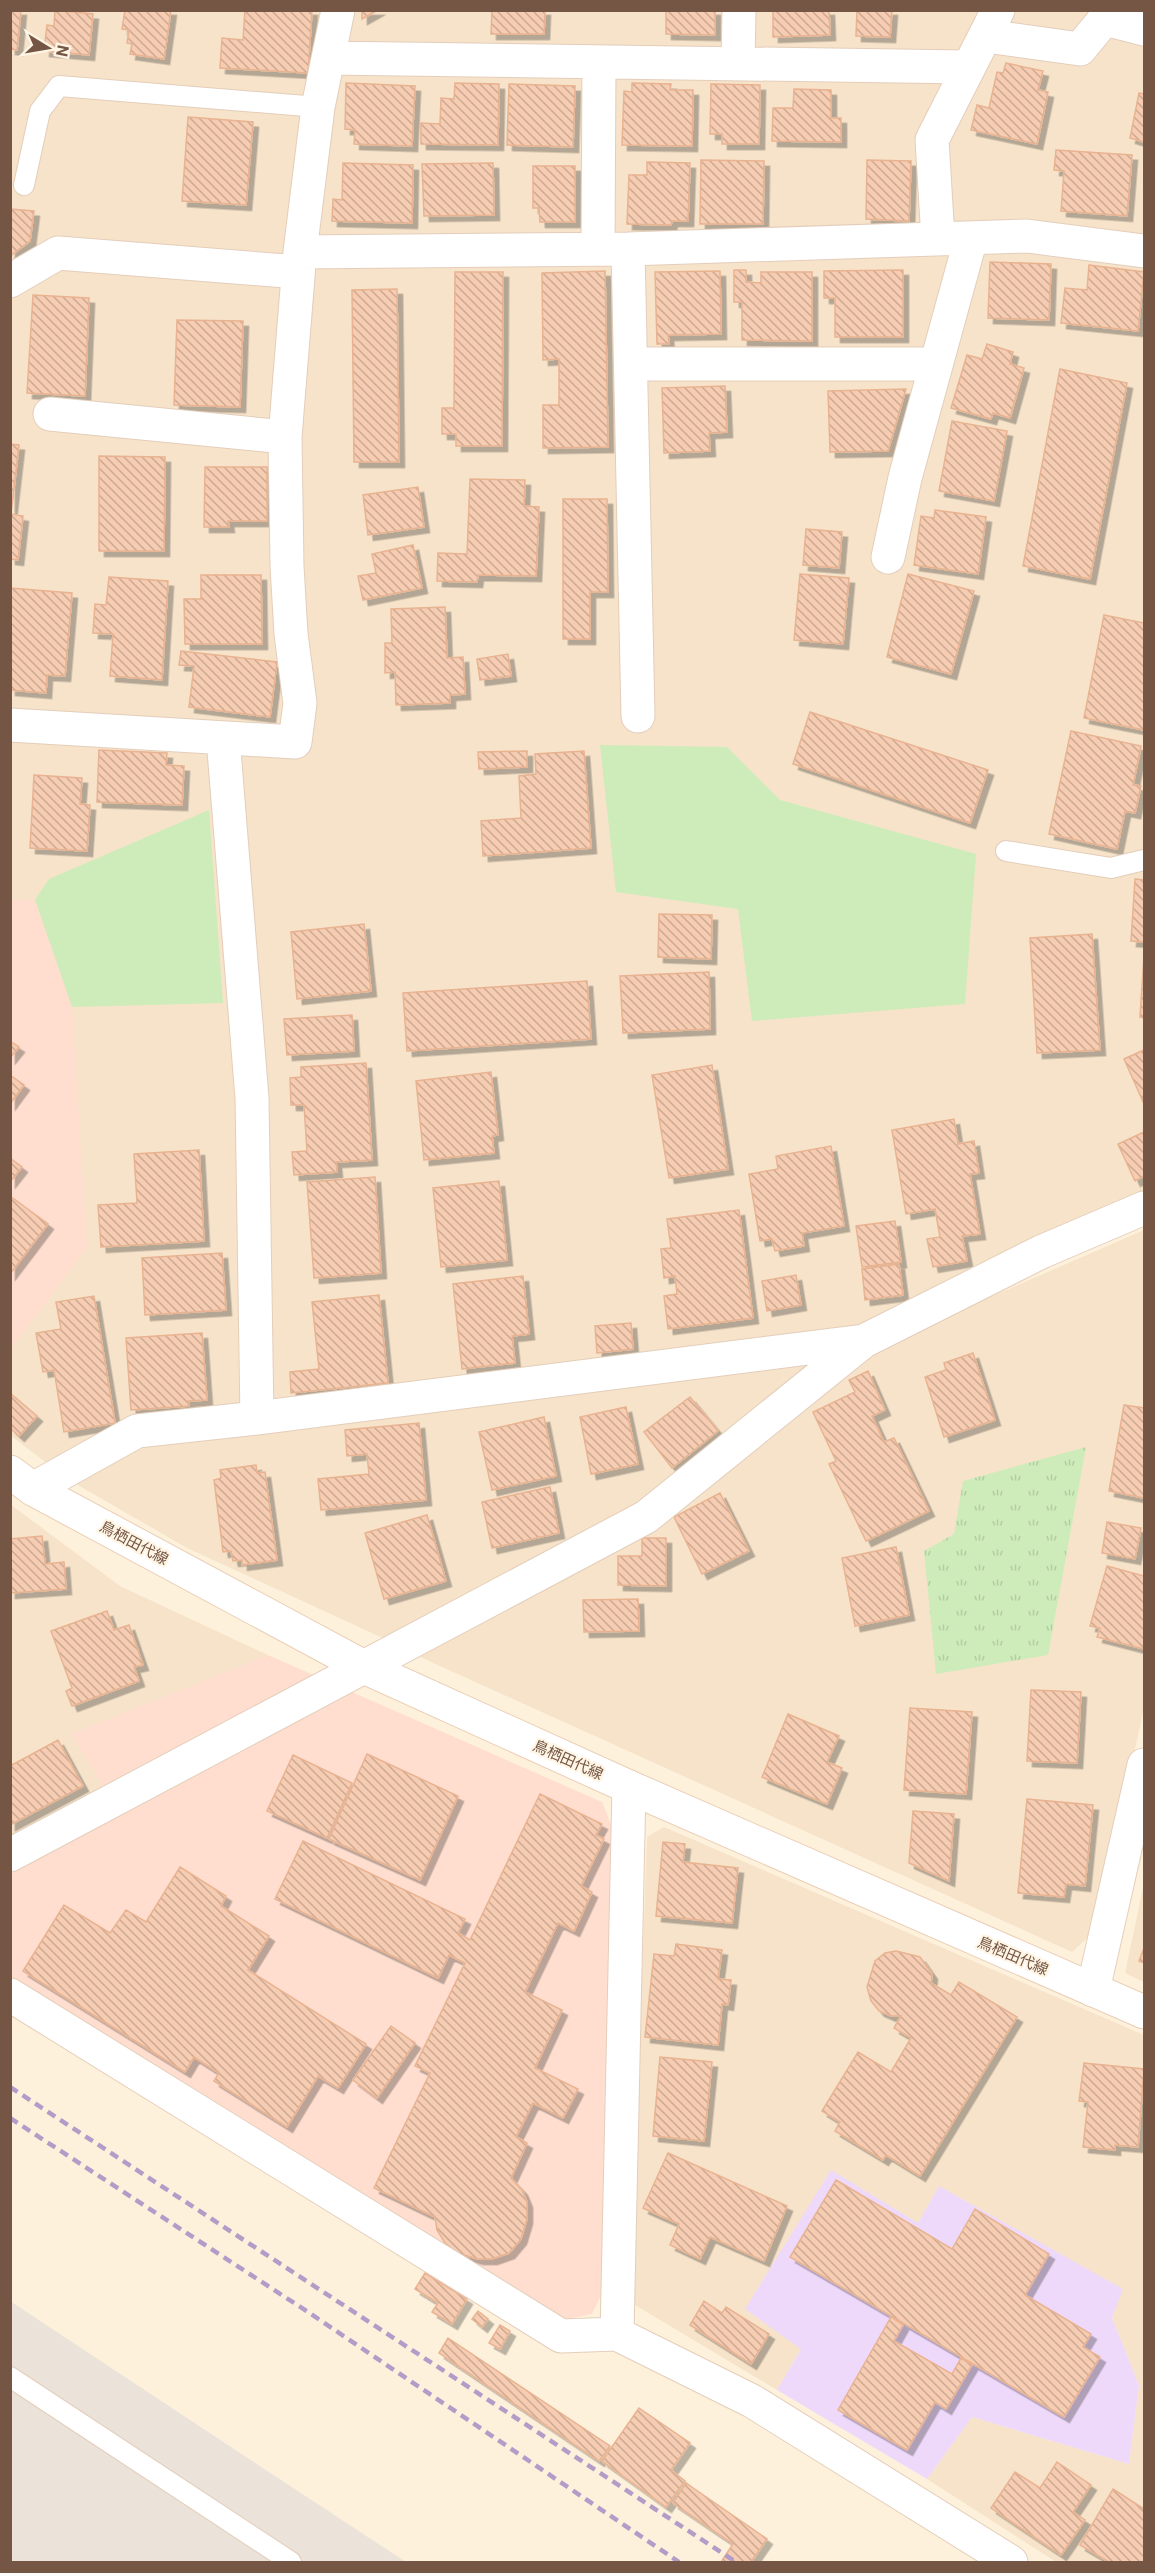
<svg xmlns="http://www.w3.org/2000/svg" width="1155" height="2573" font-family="Roboto,'Noto Sans JP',sans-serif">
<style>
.residential{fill:#f6e3ca}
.commercial{fill:#ffdecf}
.industrial{fill:#ebe2d9}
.education{fill:#eed9fa}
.grass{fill:url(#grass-tufts)}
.garden{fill:#ceecba}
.building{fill:url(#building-back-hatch);stroke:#e9b391;stroke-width:1.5;filter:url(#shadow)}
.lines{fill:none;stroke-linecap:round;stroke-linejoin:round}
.service-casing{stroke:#e4cebb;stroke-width:22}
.minor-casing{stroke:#e4cebb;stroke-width:35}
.secondary-casing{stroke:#eacfb7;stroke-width:35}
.service{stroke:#fff;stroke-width:20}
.minor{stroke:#fff;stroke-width:33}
.secondary{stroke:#fff;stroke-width:33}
.rail{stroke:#b39cc7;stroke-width:4.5;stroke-dasharray:9 6;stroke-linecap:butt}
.labels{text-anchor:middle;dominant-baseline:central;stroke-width:4.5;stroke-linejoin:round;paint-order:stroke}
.street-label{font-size:15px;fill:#755544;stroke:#fff5e4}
</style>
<defs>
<pattern id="grass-tufts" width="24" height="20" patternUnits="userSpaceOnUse" patternTransform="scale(1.5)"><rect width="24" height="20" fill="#ceecba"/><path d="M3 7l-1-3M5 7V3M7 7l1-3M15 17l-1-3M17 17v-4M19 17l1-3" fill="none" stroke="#b4cca1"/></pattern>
<pattern id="building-back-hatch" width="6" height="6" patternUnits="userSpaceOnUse" patternTransform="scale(1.5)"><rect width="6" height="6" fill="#f6cdb2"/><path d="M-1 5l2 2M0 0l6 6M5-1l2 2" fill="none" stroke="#cca992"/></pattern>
<filter id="shadow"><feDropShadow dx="5.5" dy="5.5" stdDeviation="0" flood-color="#0004"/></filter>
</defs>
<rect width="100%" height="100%" fill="#fef1dc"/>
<path class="residential" d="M11,11H1144V1193L855,1328L642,1509L387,1640L187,1548L69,1480L11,1436L10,1349L87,1247L35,900H11Z
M1144,1230V1708L1095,1931L1072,1952L418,1656L894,1339Z
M10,1504L120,1586L268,1655L71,1734L119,1811L10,1867Z
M664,1827L1144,2035V2562H1056L927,2479L972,2417L1129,2464L1139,2385L1112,2318L1122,2289L939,2186L918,2223L831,2171L801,2349L777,2390L630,2302L647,1837Z
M1144,1883V1982L1125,1973Z"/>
<path class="commercial" d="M11,900H35L72,1007L87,1248L11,1349Z
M268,1655L602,1802L619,1845L603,2291L592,2314L557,2321L11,1985L10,1867L119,1811L71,1734Z"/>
<path class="industrial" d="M10,2301L243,2455L406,2562H11Z"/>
<path class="education" d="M831,2170L918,2223L939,2186L1123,2289L1112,2318L1139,2385L1129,2464L972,2417L927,2479L777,2390L801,2349L745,2309Z"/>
<path class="grass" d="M1086,1447L1048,1655L936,1674L924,1551L954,1534L963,1481Z"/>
<path class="garden" d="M600,745L727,747L780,800L976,854L965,1004L752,1021L738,909L616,892Z
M209,810L223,1003L72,1007L35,900L49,879Z"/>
<path class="building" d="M10,10H21L17,50L10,49Z
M55,10L93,14L89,55L44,51L47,25L54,26Z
M125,10H171L164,59L130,54L132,44L127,43L129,30L122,29Z
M245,10H312L308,73L220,68L222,38L243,40Z
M362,10H378L362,19Z
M492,10H545L544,34H491Z
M666,10H715V35L666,34Z
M773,10H829L830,35L773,37Z
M857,10H892L890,37L856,36Z
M1006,63L1043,71L1038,90L1048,92L1037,144L971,130L977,105L989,108L997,72L1003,73Z
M346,83L415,86L412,146L354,144L355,130L345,129Z
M455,83L499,84L498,145L421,144V123L440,124L441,98L454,99Z
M632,83L671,84L670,90H693L692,146L622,145L624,91L632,92Z
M509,84L575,86L573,147L507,145Z
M711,84L760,85L759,144H722V134H710Z
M794,89L831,90V118H841V142L772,141L773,108H793Z
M1139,93L1144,94V142L1130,138Z
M188,117L253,122L246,205L182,201Z
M1056,150L1132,155L1127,216L1061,211L1064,171L1054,170Z
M701,160L764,161L763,224H700Z
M867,160L911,161L909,221L866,219Z
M647,162L690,163L688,221H672L671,225L627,224L629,175H647Z
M343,163L413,165L412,223L332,221L333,199L342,200Z
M493,163L494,215L424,216L422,164Z
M533,166H575V222H540L539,208H533Z
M10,209L34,211L30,241L10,256Z
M990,262L1051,264L1049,320L988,318Z
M1089,265L1144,272L1138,331L1061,323L1065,288L1087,290Z
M734,270H746V282L761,283V272H812V341L742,340V302H734Z
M903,270V337H835V298H824V271Z
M605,271L608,447L543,448V405H559V359L543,360L542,273Z
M720,271L721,334L668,335L669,344H657L655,272Z
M455,272H503L502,446H456V434H442V408H454Z
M397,289L399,462H354L352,290Z
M33,295L89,298L85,396L27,393Z
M177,320L243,321L240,407L174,405Z
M987,344L1013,352L1010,364L1024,368L1010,418L993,413L991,419L951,408L967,355L982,359Z
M1060,369L1127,383L1090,579L1023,566Z
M725,386L727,432L709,433L710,451L664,453L662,388Z
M906,389L888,451L830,452L828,391Z
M952,421L1007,431L994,501L939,491Z
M10,444L19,445L11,514L23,516L18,560L10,559Z
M99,456L165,457L164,551H99Z
M205,467H267V521H228L229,527H204Z
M470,479L525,480L524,506L539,507L536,576L478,575L477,582L437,581L438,553L467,554Z
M418,487L424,527L368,535L363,495Z
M563,499H607L608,592H590V639H563Z
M935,510L986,517L978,574L914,565L921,516L934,518Z
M806,529L842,532L839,568L803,565Z
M413,545L422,588L363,600L358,576L376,573L372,554Z
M800,574L849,578L843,644L794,640Z
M908,574L974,591L951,674L887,657Z
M201,575H261L262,644H185L184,599H201Z
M109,577L168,581L162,680L110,676L113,634L93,633L95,604L106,605Z
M10,588L72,593L65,676L47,675L46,693L10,690Z
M445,607L447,658L463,657L465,694L450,695V703L396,705L395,672L385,673V643H392L391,609Z
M1104,615L1144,623V730L1084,718Z
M181,651L277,662L270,717L189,707L194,666L179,665Z
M508,654L511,676L480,680L477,659Z
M810,712L988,770L970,823L793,764Z
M1071,731L1141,746L1133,785L1141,786L1135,813L1125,811L1117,849L1049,834Z
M99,750L167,753L166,765L184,766L182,805L97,802Z
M527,751V767L479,769L478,752Z
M584,751L591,848L483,856L481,821L521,818L519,776L536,774L535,754Z
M34,775L82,778L80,804L90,805L87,851L30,848Z
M1135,879L1144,880V942L1131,941Z
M659,914L712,915L711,959L658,957Z
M364,924L371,991L297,999L291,932Z
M1092,934L1100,1050L1037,1053L1030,938Z
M1144,956V1018L1140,1017Z
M709,972L710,1029L623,1033L620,976Z
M587,981L591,1039L407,1051L403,993Z
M352,1015L354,1051L287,1055L284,1019Z
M10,1041L19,1047L10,1058Z
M1144,1050V1104L1124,1059Z
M366,1063L372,1160L336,1162L337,1172L294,1175L292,1152L307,1151L304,1105H291L290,1078L301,1077V1067Z
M712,1065L728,1169L669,1178L652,1075Z
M491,1072L498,1135L492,1136L494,1153L424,1160L416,1081Z
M10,1075L24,1085L10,1104Z
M954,1119L958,1144L974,1141L979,1173L970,1174L980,1234L962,1236L967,1261L933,1267L927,1239L940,1237L935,1209L906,1214L892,1130Z
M1144,1132V1176L1135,1181L1118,1144Z
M831,1146L844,1226L802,1233L804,1246L775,1251L772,1239L760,1241L749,1174L778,1169L776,1156Z
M199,1150L204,1241L101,1247L98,1205L137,1203L134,1154Z
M10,1158L22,1167L10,1182Z
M375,1177L381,1273L314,1278L307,1182Z
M499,1181L507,1260L441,1267L433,1188Z
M10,1196L48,1224L10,1274Z
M739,1210L753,1318L668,1329L664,1296L677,1294L675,1276L664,1278L661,1249L671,1248L667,1219Z
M895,1221L901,1262L862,1267L856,1226Z
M222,1253L226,1310L145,1315L142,1258Z
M899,1264L903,1295L865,1300L862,1269Z
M796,1275L801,1305L767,1311L762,1281Z
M523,1276L529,1334L512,1336L515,1363L462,1369L453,1284Z
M379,1295L388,1383L291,1393L290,1372L319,1369L312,1302Z
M94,1296L115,1423L64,1432L54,1370L43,1372L36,1333L61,1329L56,1302Z
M631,1323L633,1349L597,1353L595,1326Z
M202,1333L207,1400L188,1401L189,1406L131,1410L126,1338Z
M973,1353L995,1420L944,1437L925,1377L946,1370L944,1363Z
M868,1371L885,1410L872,1416L884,1442L894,1438L929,1511L866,1541L829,1464L836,1461L813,1412L855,1392L849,1380Z
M10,1393L37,1416L19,1436L10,1428Z
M690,1397L718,1431L672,1468L644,1432Z
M1124,1405L1144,1408V1498L1109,1491Z
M626,1407L638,1464L591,1474L580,1417Z
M544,1417L556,1476L492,1490L479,1432Z
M419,1423L426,1500L321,1510L318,1479L369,1474L367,1454L347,1456L345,1430Z
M256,1465L257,1473L265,1472L277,1560L242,1565V1560L233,1561L231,1551L223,1552L214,1480L221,1478L220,1470Z
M550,1487L559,1533L492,1548L482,1502Z
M720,1493L749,1551L702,1574L674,1517Z
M427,1515L446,1581L384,1599L365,1533Z
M1107,1522L1141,1528L1135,1559L1102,1553Z
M42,1536L45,1564L64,1562L66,1589L10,1593V1539Z
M642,1538H666V1586L618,1585V1556H642Z
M896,1547L909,1615L855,1626L842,1558Z
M1107,1566L1144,1576V1649L1097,1637L1100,1628L1090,1626Z
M638,1599L639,1631L584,1632L583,1600Z
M107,1611L114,1630L129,1625L143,1665L134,1667L139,1681L72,1706L66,1691L72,1688L51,1631Z
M1031,1690L1081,1692L1077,1763L1027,1761Z
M910,1708L972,1712L966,1794L904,1790Z
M788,1714L839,1736L827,1762L842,1768L827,1804L762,1777Z
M58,1740L83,1786L10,1825V1766Z
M367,1754L458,1796L420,1880L329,1839Z
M293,1755L352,1783L327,1838L267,1811Z
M540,1794L602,1824L596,1835L604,1839L581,1886L592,1892L574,1931L558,1923L525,1992L562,2010L535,2068L578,2089L563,2118L533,2103L516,2137L527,2143L511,2178L522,2190L527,2202V2219L521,2239L509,2253L492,2259H478L457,2253L445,2243L437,2230L435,2217L374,2188L430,2073L415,2066L465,1963L449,1955L438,1978L275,1899L303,1841L465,1919L458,1933L470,1940Z
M1027,1799L1093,1805L1085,1886L1066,1884L1064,1897L1018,1893Z
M913,1811L954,1814L949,1881L909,1863Z
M663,1842L685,1844L683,1862L738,1868L732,1923L656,1916Z
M180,1867L226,1896L221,1906L269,1936L248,1970L366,2044L338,2088L318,2076L287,2127L214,2081L219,2073L194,2057L185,2072L23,1971L64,1905L110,1933L126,1910L146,1922Z
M676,1944L722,1950L718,1979L731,1980L728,2005L722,2004L718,2045L645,2037L654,1954L674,1956Z
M1144,1948V1963L1139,1961Z
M896,1951L920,1957L932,1974L931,1983L951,1995L959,1982L1017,2017L920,2176L886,2155L883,2160L835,2131L840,2122L822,2111L858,2052L891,2072L911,2038L894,2028L901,2016H891L879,2011L871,2001L867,1987L875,1961L885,1953Z
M391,2026L415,2043L377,2098L353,2080Z
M660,2057L712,2062L704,2141L653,2136Z
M1084,2063L1144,2069L1138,2147L1115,2145V2150L1083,2147L1088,2102L1079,2101Z
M668,2153L787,2206L764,2261L710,2237L700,2259L670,2245L679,2224L643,2208Z
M836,2180L952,2249L975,2209L1049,2254L1025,2295L1091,2334L1083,2347L1100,2357L1064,2417L790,2257Z
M425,2273L467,2299L452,2324L432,2312L438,2303L415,2289Z
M704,2301L722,2313L726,2307L769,2334L751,2364L690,2325Z
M478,2311L488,2319L482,2327L472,2319Z
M891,2317L903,2325L894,2341L952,2374L961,2358L972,2365L946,2409L935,2402L907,2450L838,2410Z
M500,2325L510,2331L500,2349L489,2343Z
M448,2338L610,2446L599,2461L439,2353Z
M639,2408L690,2443L671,2470L685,2481L666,2507L602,2461Z
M1057,2462L1091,2485L1073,2512L1085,2520L1061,2555L991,2508L1015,2472L1040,2488Z
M686,2483L767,2539L751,2562H721L733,2544L673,2503Z
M1113,2489L1144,2509V2562H1109L1080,2545Z"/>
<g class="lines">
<g class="service-casing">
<path id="service" d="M24,185L40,111L59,86L318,107
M1006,851L1111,868L1144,860
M10,2377L291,2562"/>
</g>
<g class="minor-casing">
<path id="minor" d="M1105,19L1144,29
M986,36L1080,49L1112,10
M328,58L967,67
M738,64L739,10
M938,239L932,140L998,10
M598,249L599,62
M628,249L638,716
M300,252L628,249L1027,236L1144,251
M10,281L58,253L298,272
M631,364H936
M50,414L285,437
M888,557L905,478L971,238
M10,725L295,742L300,703L291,634L287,566L285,437L300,252L318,107L338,10
M223,738L252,1098L257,1418
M33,1489L137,1431L257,1418L864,1341
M10,1855L646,1517L864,1341L1041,1252L1144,1208
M1093,1990L1144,1765
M10,1995L561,2336L617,2334L752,2401L1011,2562
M617,2334L629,1787"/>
</g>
<g class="secondary-casing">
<path id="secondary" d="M10,1472L33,1489L364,1667L629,1787L1144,2012"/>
</g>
<use href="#service" class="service"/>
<use href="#minor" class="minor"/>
<use href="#secondary" class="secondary"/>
<path class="rail" d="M10,2087L736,2562
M10,2118L308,2312L679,2562"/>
</g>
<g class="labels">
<g class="street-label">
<text transform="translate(134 1543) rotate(28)">鳥栖田代線</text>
<text transform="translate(568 1760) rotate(24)">鳥栖田代線</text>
<text transform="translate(1013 1956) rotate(23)">鳥栖田代線</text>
</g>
</g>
<rect width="1155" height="2573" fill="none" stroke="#755544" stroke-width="24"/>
<g transform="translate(48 48) rotate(101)" stroke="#fff5e4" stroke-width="4.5" paint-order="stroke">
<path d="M0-4.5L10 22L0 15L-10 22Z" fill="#755544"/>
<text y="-9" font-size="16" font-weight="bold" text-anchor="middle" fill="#755544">N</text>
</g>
</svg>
